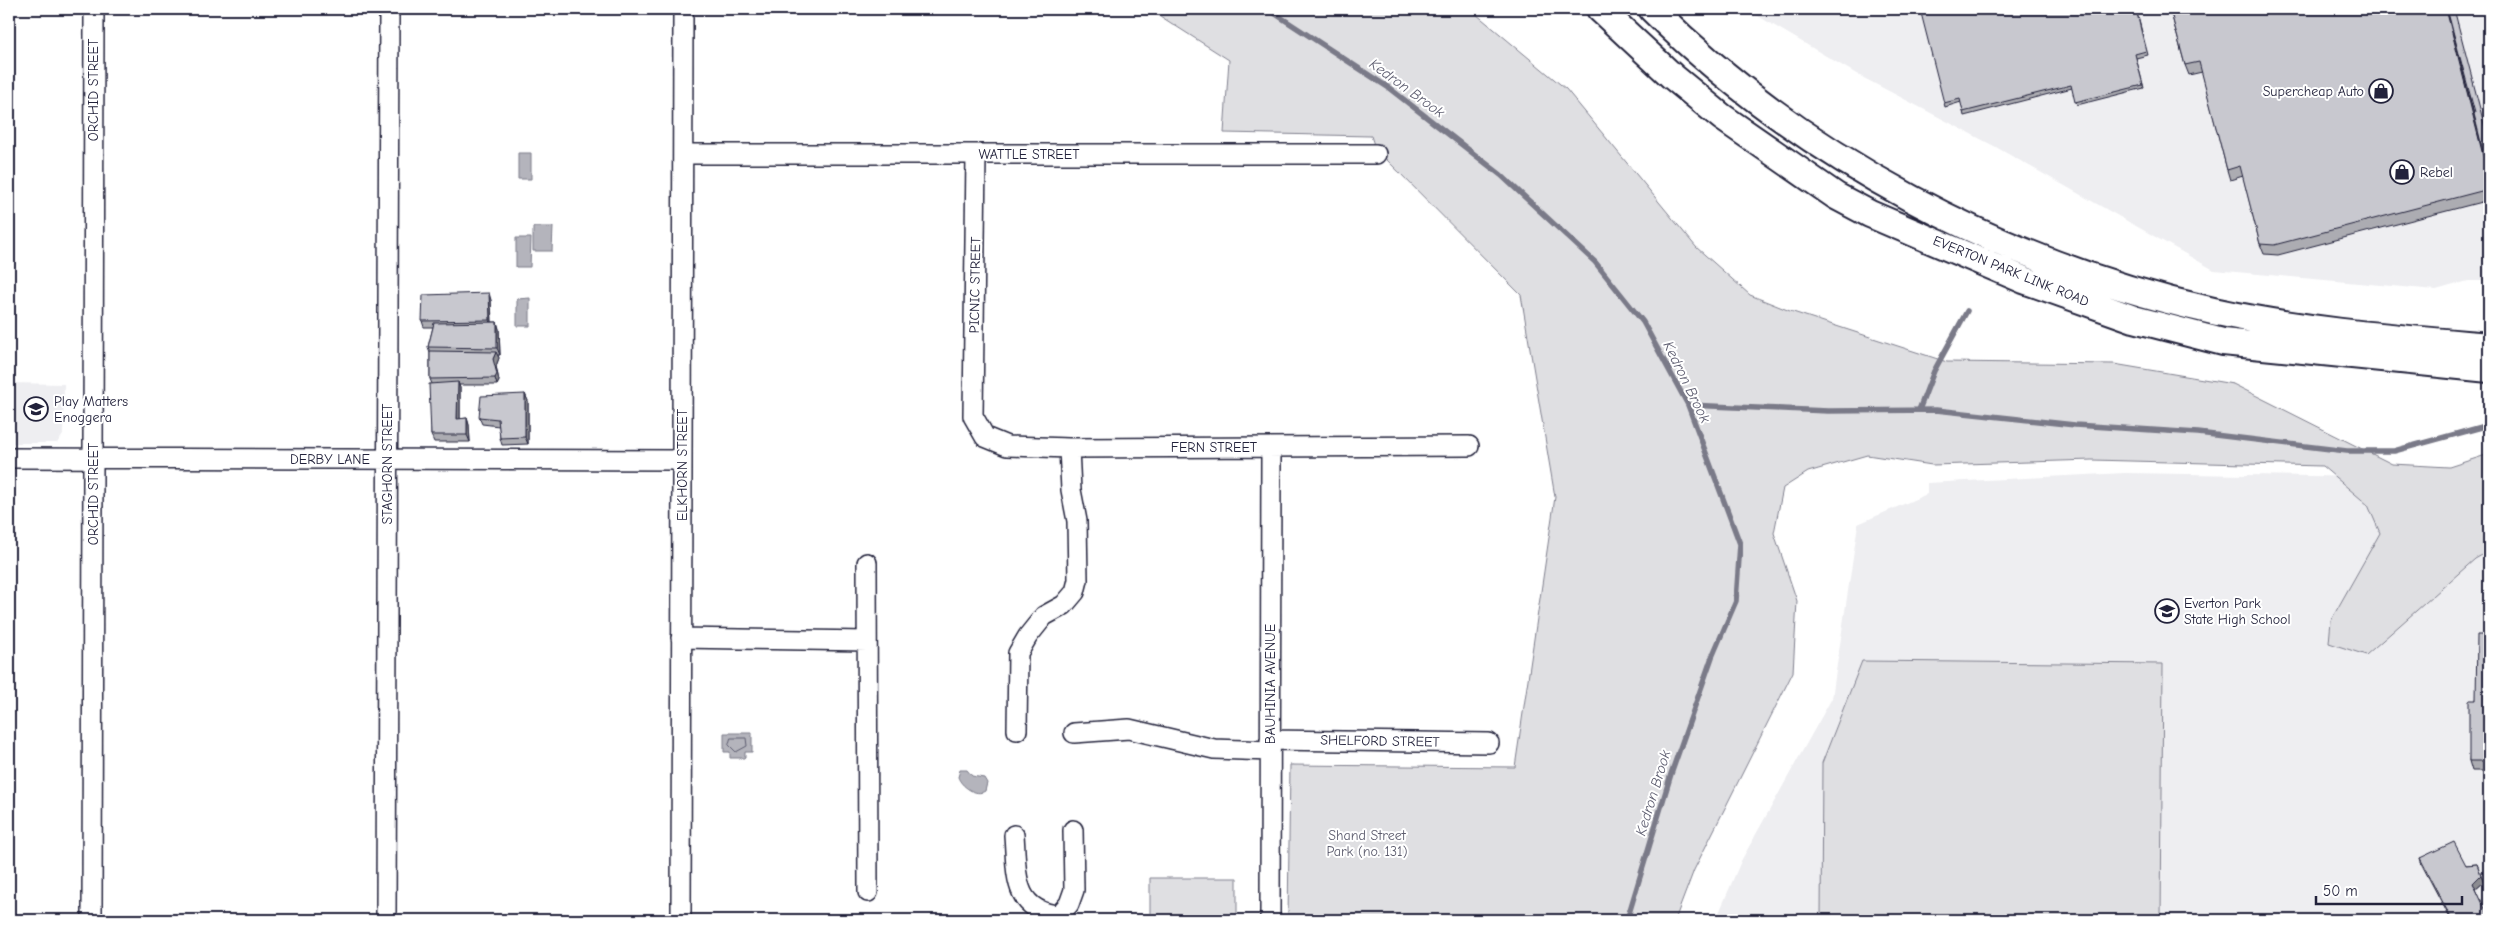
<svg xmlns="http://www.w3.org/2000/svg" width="2498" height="929" font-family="'Comic Neue',sans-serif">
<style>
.built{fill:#eeeef1}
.green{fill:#dfdfe2;stroke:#80808e}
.water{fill:#b4b4bc;stroke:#7a7a88}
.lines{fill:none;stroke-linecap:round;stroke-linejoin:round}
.shore{stroke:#5c5c6f;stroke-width:1}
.stream{stroke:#7a7a88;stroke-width:5.5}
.street-casing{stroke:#22223b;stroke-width:22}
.secondary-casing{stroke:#22223b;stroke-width:30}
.street{stroke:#fff;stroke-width:19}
.secondary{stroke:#fff;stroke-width:26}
.wall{fill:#acacb2;stroke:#22223b}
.shaded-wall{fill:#8c8c91;stroke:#22223b}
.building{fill:#c8c8cf;stroke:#22223b}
.labels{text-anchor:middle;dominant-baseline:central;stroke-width:4;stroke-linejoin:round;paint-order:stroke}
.street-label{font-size:14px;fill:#22223b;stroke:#fff}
.poi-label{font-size:14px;fill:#22223b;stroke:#fff;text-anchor:start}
.park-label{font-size:14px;fill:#5b5b6d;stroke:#fff}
.water-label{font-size:15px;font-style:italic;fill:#5c5c6f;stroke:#fff}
</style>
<rect width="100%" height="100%" fill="#fff"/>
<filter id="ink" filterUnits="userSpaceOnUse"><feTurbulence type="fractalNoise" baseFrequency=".02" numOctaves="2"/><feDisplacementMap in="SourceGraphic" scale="10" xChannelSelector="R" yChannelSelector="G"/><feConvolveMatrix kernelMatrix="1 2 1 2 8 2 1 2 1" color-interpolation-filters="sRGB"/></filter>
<g filter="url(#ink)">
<path class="built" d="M1746,9H2489V281H2468L2436,290L2214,270L1994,146L1860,76Z
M9,383L64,384L63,435L57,443H9Z
M2125,473L2489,479V920H1716L1741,861L1832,698L1858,524L1927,494V483Z"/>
<path class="green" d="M1149,9H1470L1566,89L1696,247L1750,295L1790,311L1947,362L2114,364L2233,384L2392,464L2449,467L2489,454V551L2475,559L2366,655L2329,643L2331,620L2380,533L2368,505L2322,466L2092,460L1932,465L1867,455L1808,472L1783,488L1774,533L1797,601L1793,672L1694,870L1675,920H1288L1290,765L1515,767L1555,497L1521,295L1375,148L1371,136L1224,133L1229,60Z
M1862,661L2163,664L2161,920H1821L1822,763Z
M1150,878H1237V920H1150Z"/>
<path class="water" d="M518,153H531V179H518Z
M533,227H553L552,251H533Z
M516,238H531L530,267H516Z
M530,298V326H517V299Z
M724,733H752V752H745V758H730V752H724Z
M960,770H967L972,776L984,778L987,783L985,791C976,797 961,786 958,777Z"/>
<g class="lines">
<path class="shore" d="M731,738H746L747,746L736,752L729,745Z"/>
<path class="stream" d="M1268,9L1389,88L1501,175L1595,262L1643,322L1688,405L1740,544L1736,601L1712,657L1671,774L1627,920
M1688,405L1828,411L1936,410L2075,425L2198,433L2347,451H2394L2489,425
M1919,410L1934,371L1967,311"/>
<g class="street-casing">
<path id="street" d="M683,154H1376
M976,154L973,416L985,437L1007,446L1069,448L1469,446
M9,458L682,460
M867,563L868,892
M681,638L867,641
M1017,730L1018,653L1028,636L1044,616L1064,605L1075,592L1078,580L1077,521L1071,490L1069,448
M1074,733L1129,729L1214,749L1270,751
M1270,740L1489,743
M1014,835C1017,872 1012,911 1059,915L1061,920
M1059,915L1069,904L1074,890L1073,830
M92,920L94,9
M386,920L389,9
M681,920L683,9
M1270,920L1271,447"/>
</g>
<g class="secondary-casing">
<path id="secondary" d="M1600,9L1672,76L1722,117L1836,196L1870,214L2024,280L2134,319L2223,342L2489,369
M1652,9C1802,158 2007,265 2213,311C2304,331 2397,338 2489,346"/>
</g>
<use href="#street" class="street"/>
<use href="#secondary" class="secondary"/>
</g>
<path class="wall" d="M2136,9L2148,55L2136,58L2144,88L2077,105L2072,88L1964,116L1961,102L1945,107L1944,103Z
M2170,9H2447L2474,114L2489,142V200L2278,255L2264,254L2260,244L2243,176L2230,180L2227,170L2202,72L2189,75L2185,65Z
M491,300L492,322H497L499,329L500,355H498L499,358L496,366L499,381L497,385H459L460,388V419L467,418L469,425L470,442H434L431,435L432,384L430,379V352L428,347L433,327H424L422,321Z
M525,394L528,401V444L502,445L500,438L499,426L482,424L479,417Z
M2489,635V771H2472L2469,761L2476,700Z
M2420,858L2466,865L2477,864L2484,882L2476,889L2489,920H2451L2422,865Z"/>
<path class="shaded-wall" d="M2446,9H2447L2489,175V179Z
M489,293L491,300L492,326L490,320Z
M497,322L499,329L500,355L497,348Z
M496,352L499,358L496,366L499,381L497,385L495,378L493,359Z
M458,382L460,388V425L457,419Z
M525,394L528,401V444L525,437Z
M467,418L469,425L470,442L467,435Z
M2488,734L2489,739V767L2487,761Z
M2481,875L2484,882L2475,890L2473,883Z"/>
<path class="building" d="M1920,9H2136L2146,51L2135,54L2143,85L2075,102L2071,85L1963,112L1960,99L1944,103Z
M2170,9H2446L2489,179V189L2274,245L2260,244L2240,166L2227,170L2199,62L2185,65Z
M2447,9H2454L2489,143V175L2474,114L2475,113Z
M489,293L490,320L422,321L423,295Z
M497,322V348L428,347L434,323Z
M430,351L496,352L493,359L497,374L495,378L430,379Z
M458,382L457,419L467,418V435H431L429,384Z
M525,394V437L500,438L498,419L479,417L481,396Z
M2477,635H2489V734H2488L2487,761H2469V700H2476Z
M2454,842L2466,865L2477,864L2481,875L2473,883L2489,917V920H2452L2420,858Z"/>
</g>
<defs>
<g id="shop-ring" transform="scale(1.25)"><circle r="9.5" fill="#fff" stroke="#22223b" stroke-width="1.5"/><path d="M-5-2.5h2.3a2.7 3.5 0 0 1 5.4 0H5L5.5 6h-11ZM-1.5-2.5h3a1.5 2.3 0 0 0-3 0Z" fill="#22223b"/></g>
<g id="school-ring" transform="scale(1.25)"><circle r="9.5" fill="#fff" stroke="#22223b" stroke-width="1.5"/><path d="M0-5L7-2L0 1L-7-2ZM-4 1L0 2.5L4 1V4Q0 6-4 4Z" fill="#22223b"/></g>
</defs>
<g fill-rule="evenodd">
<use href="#shop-ring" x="2381" y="91"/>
<use href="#shop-ring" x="2402" y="172"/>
<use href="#school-ring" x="36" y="409"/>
<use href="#school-ring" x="2167" y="611"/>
</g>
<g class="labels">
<g class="street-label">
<text transform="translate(93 90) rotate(-90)">ORCHID STREET</text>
<text x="1029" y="154">WATTLE STREET</text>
<text transform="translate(2011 271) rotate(22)">EVERTON PARK LINK ROAD</text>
<text transform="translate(975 285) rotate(-89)">PICNIC STREET</text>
<text x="1214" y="447">FERN STREET</text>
<text x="330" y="459">DERBY LANE</text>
<text transform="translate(387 464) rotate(-90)">STAGHORN STREET</text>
<text transform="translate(682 465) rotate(-90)">ELKHORN STREET</text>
<text transform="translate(93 494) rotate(-90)">ORCHID STREET</text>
<text transform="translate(1270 684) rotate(-90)">BAUHINIA AVENUE</text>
<text transform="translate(1380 741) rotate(1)">SHELFORD STREET</text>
</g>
<g class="poi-label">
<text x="2364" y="91" text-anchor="end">Supercheap Auto</text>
<text x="2420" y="172">Rebel</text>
<text x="54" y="401">Play Matters<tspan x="54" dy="16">Enoggera</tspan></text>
<text x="2184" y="603">Everton Park<tspan x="2184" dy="16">State High School</tspan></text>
</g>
<g class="park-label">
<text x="1367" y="835">Shand Street<tspan x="1367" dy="16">Park (no. 131)</tspan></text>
</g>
<g class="water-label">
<text transform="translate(1407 88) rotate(36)">Kedron Brook</text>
<text transform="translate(1687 382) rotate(64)">Kedron Brook</text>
<text transform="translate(1653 793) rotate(-73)">Kedron Brook</text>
</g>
</g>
<rect width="2498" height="929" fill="none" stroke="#fff" stroke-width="30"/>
<rect x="15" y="15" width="2468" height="899" fill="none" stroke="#22223b" stroke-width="2" filter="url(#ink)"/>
<path d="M2316 896v8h146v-8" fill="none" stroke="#22223b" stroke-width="2.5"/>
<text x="2323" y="896" font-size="15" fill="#22223b" stroke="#ffffff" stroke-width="4" paint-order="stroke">50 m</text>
</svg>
